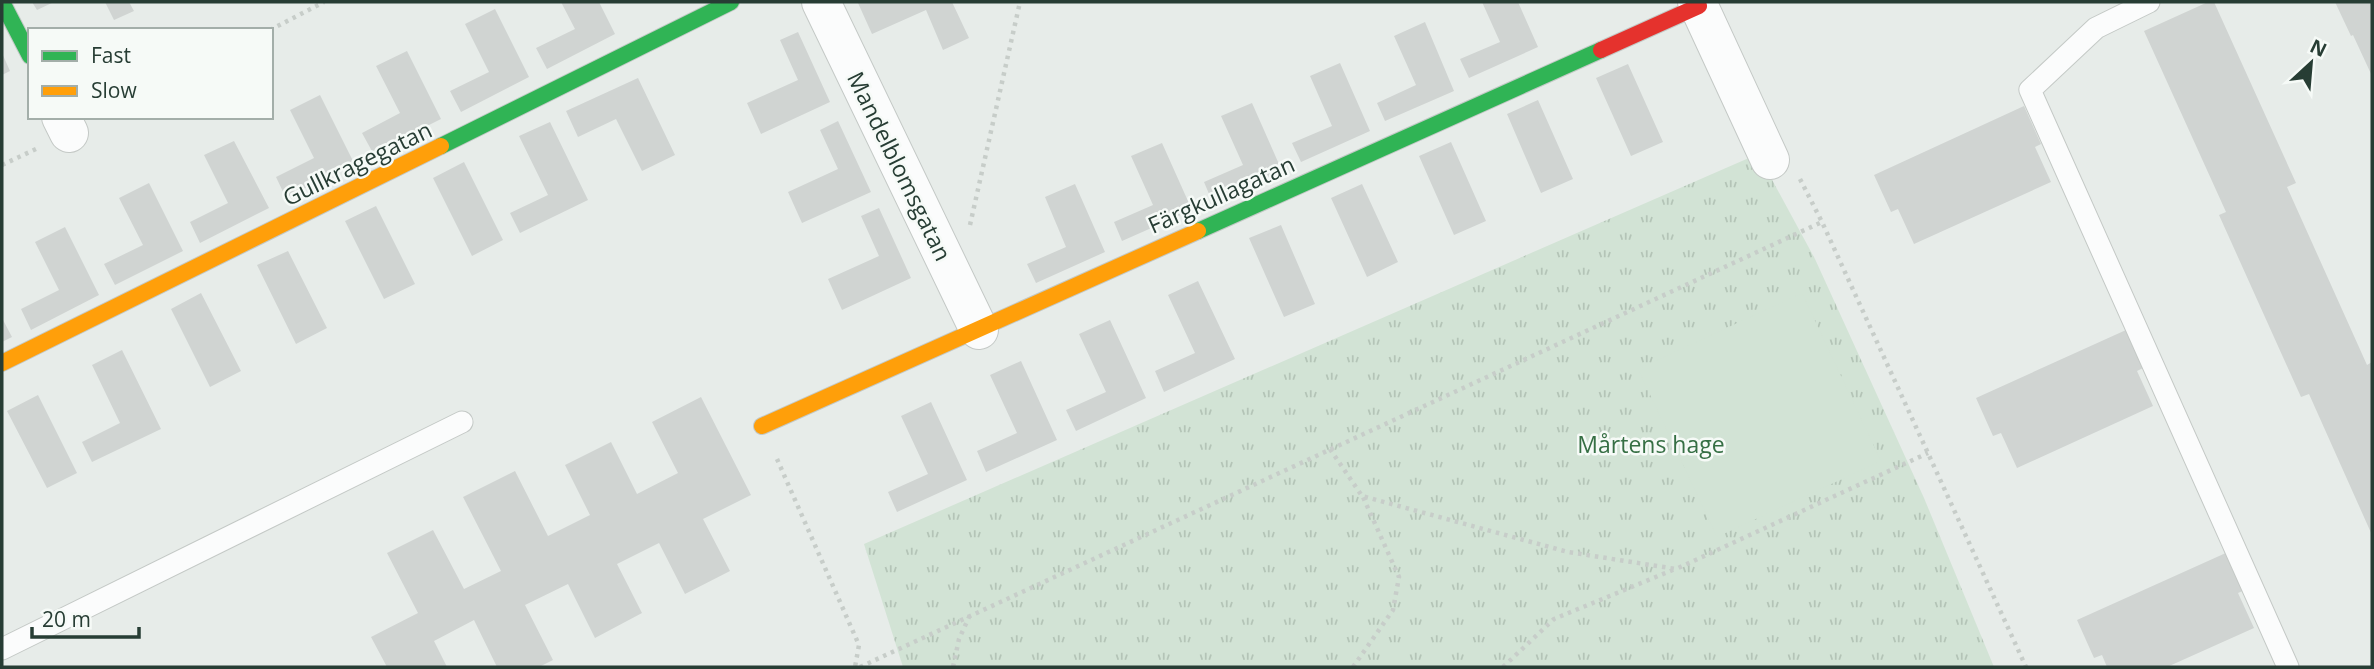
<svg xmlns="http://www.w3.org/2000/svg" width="2374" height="669" font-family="'Open Sans',sans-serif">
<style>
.grass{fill:url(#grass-tufts)}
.pitch{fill:#d2e3d5}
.building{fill:#d0d4d2}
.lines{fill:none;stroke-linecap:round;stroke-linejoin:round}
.lane-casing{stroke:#c4c9c6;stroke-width:23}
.street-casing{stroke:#c4c9c6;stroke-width:40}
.fast-casing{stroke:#c3c9c6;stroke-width:18}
.slow-casing{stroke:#c3c9c6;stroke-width:18}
.jam-casing{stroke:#c3c9c6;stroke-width:18}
.path{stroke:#c7cdc9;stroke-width:4.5;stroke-dasharray:3.5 5;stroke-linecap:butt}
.lane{stroke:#fbfcfc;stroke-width:21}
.street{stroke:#fbfcfc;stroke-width:38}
.fast{stroke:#30b455;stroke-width:16}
.slow{stroke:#ff9f0a;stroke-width:16}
.jam{stroke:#e5322d;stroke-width:16}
.labels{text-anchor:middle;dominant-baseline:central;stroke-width:5;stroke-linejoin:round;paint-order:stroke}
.street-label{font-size:23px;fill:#273d34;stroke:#f6faf7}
.park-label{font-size:23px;fill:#366f44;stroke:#f6faf7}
</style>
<defs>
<pattern id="grass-tufts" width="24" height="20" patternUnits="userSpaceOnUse" patternTransform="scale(1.75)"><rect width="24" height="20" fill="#d2e3d5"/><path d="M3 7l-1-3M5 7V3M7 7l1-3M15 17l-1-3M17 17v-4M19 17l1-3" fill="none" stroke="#b4c4b7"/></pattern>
</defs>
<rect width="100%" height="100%" fill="#e7ece9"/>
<path class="grass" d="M1758,154L1815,259L1924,498L1994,667H903L864,544Z"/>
<path class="pitch" d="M1802,293L1881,461L1717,537L1638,369Z"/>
<path class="building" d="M32,2H54L37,10Z
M105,2H129L134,11L114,20Z
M561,2H599L615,34L547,69L536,48L575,29Z
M860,2H952L969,38L943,50L926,10L872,34L858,3Z
M1482,2H1518L1538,47L1469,78L1460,59L1500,42Z
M2208,2H2214L2296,183L2287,187L2367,365L2372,362V535L2309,394L2301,397L2219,215L2226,212L2144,31Z
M2335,2H2372V76L2353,35L2351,36Z
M495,9L529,77L461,112L450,91L489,72L465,24Z
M1425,22L1454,91L1385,121L1377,103L1416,85L1394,36Z
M798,32L830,102L761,134L747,103L798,80L780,40Z
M407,51L441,119L373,153L362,133L400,113L376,66Z
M2,53L10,71L2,75Z
M1340,63L1370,131L1301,162L1292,143L1332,126L1310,76Z
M1628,64L1663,142L1631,156L1596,78Z
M638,78L675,155L642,171L616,119L578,137L566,111Z
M320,95L354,163L286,198L276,177L314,158L290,110Z
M1538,100L1573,179L1541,193L1507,114Z
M1252,103L1282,171L1212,201L1204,182L1243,165L1221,116Z
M2024,106L2041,144L2035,147L2051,182L1914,244L1898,209L1891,212L1874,175Z
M838,121L871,192L802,223L788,192L838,169L820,130Z
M550,122L588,200L520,233L510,213L548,195L519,136Z
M234,141L269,208L200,243L190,222L228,203L204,155Z
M1451,142L1486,221L1454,235L1419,156Z
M1162,143L1192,210L1122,241L1114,222L1153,205L1131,156Z
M464,162L503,240L472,256L433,178Z
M149,183L183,251L115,285L104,264L143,245L119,198Z
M1075,184L1105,252L1036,283L1027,264L1066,247L1045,197Z
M1362,184L1398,262L1367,277L1331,198Z
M376,206L415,284L384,299L345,221Z
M879,208L911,278L842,310L828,279L879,256L861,216Z
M1281,225L1315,304L1284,317L1249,238Z
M65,227L99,295L31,330L21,309L59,290L35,242Z
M288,251L327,328L296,344L257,265Z
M1198,281L1235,359L1164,392L1155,371L1195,353L1168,295Z
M201,293L241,371L210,387L171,309Z
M2,318L12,337L2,342Z
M1110,320L1146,398L1076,431L1066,410L1106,392L1079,334Z
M2126,330L2143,368L2137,371L2153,406L2017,468L2001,433L1993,436L1976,398Z
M122,350L161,429L92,462L82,442L120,423L92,365Z
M1021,361L1057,440L986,472L977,451L1017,433L990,375Z
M38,395L77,473L47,488L7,411Z
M701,397L751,495L703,519L730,571L685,594L659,543L617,564L642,613L595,638L568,584L525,605L553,660L539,667H497L474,620L434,641L447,667H387L371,637L418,613L387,553L433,530L464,589L501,571L463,497L515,471L548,536L590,515L565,465L611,442L637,494L678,473L652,422Z
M931,402L967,480L897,512L888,492L928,474L901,416Z
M2228,552L2245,590L2238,593L2254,628L2167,667H2107L2102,655L2094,658L2077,620Z"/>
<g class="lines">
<g class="lane-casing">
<path id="lane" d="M2149,2L2096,28L2030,90L2288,667
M2,649L462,422"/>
</g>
<g class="street-casing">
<path id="street" d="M821,2L979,330
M1697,2L1770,160
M61,117L69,133"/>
</g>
<g class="fast-casing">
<path id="fast" d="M2,2L30,56
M441,146L731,2
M1198,231L1601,50"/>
</g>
<g class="slow-casing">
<path id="slow" d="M2,363L441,146
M762,426L1198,231"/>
</g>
<g class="jam-casing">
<path id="jam" d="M1601,50L1699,6"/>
</g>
<path class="path" d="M270,30L324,2
M2,165L36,149
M1800,179L1822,222L2026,667
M970,225L1020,2
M1330,449L1362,496L1568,552L1676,569L1928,453
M777,459L859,645L855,667
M860,667L1822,222
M953,667L959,639L970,615
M1353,667L1393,610L1399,577L1363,497
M1503,667L1554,619L1675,569"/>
<use href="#lane" class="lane"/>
<use href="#street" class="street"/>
<use href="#fast" class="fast"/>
<use href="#slow" class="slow"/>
<use href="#jam" class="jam"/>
</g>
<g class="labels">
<g class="street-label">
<text transform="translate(357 163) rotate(-26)">Gullkragegatan</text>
<text transform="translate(900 166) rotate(64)">Mandelblomsgatan</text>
<text transform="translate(1221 194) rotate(-24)">Färgkullagatan</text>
</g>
<g class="park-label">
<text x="1651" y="444">Mårtens hage</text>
</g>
</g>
<rect width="2374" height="669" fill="none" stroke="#273d34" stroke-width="7"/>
<rect x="28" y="28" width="245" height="91" fill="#f6faf7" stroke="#a3aea9" stroke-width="2"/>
<rect x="42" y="51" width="35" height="10" fill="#30b455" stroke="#a3aea9" stroke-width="2"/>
<text x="91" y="63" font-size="21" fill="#273d34">Fast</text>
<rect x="42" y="86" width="35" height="10" fill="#ff9f0a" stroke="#a3aea9" stroke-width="2"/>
<text x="91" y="98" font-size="21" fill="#273d34">Slow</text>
<g transform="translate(2311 63) rotate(26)" stroke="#f6faf7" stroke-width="5" paint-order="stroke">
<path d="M0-5L12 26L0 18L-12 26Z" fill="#273d34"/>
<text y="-10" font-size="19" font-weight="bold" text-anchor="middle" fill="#273d34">N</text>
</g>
<path d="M32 627v10h107v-10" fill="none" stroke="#273d34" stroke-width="3.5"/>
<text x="42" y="627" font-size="21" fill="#273d34" stroke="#f6faf7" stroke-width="5" paint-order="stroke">20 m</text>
</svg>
